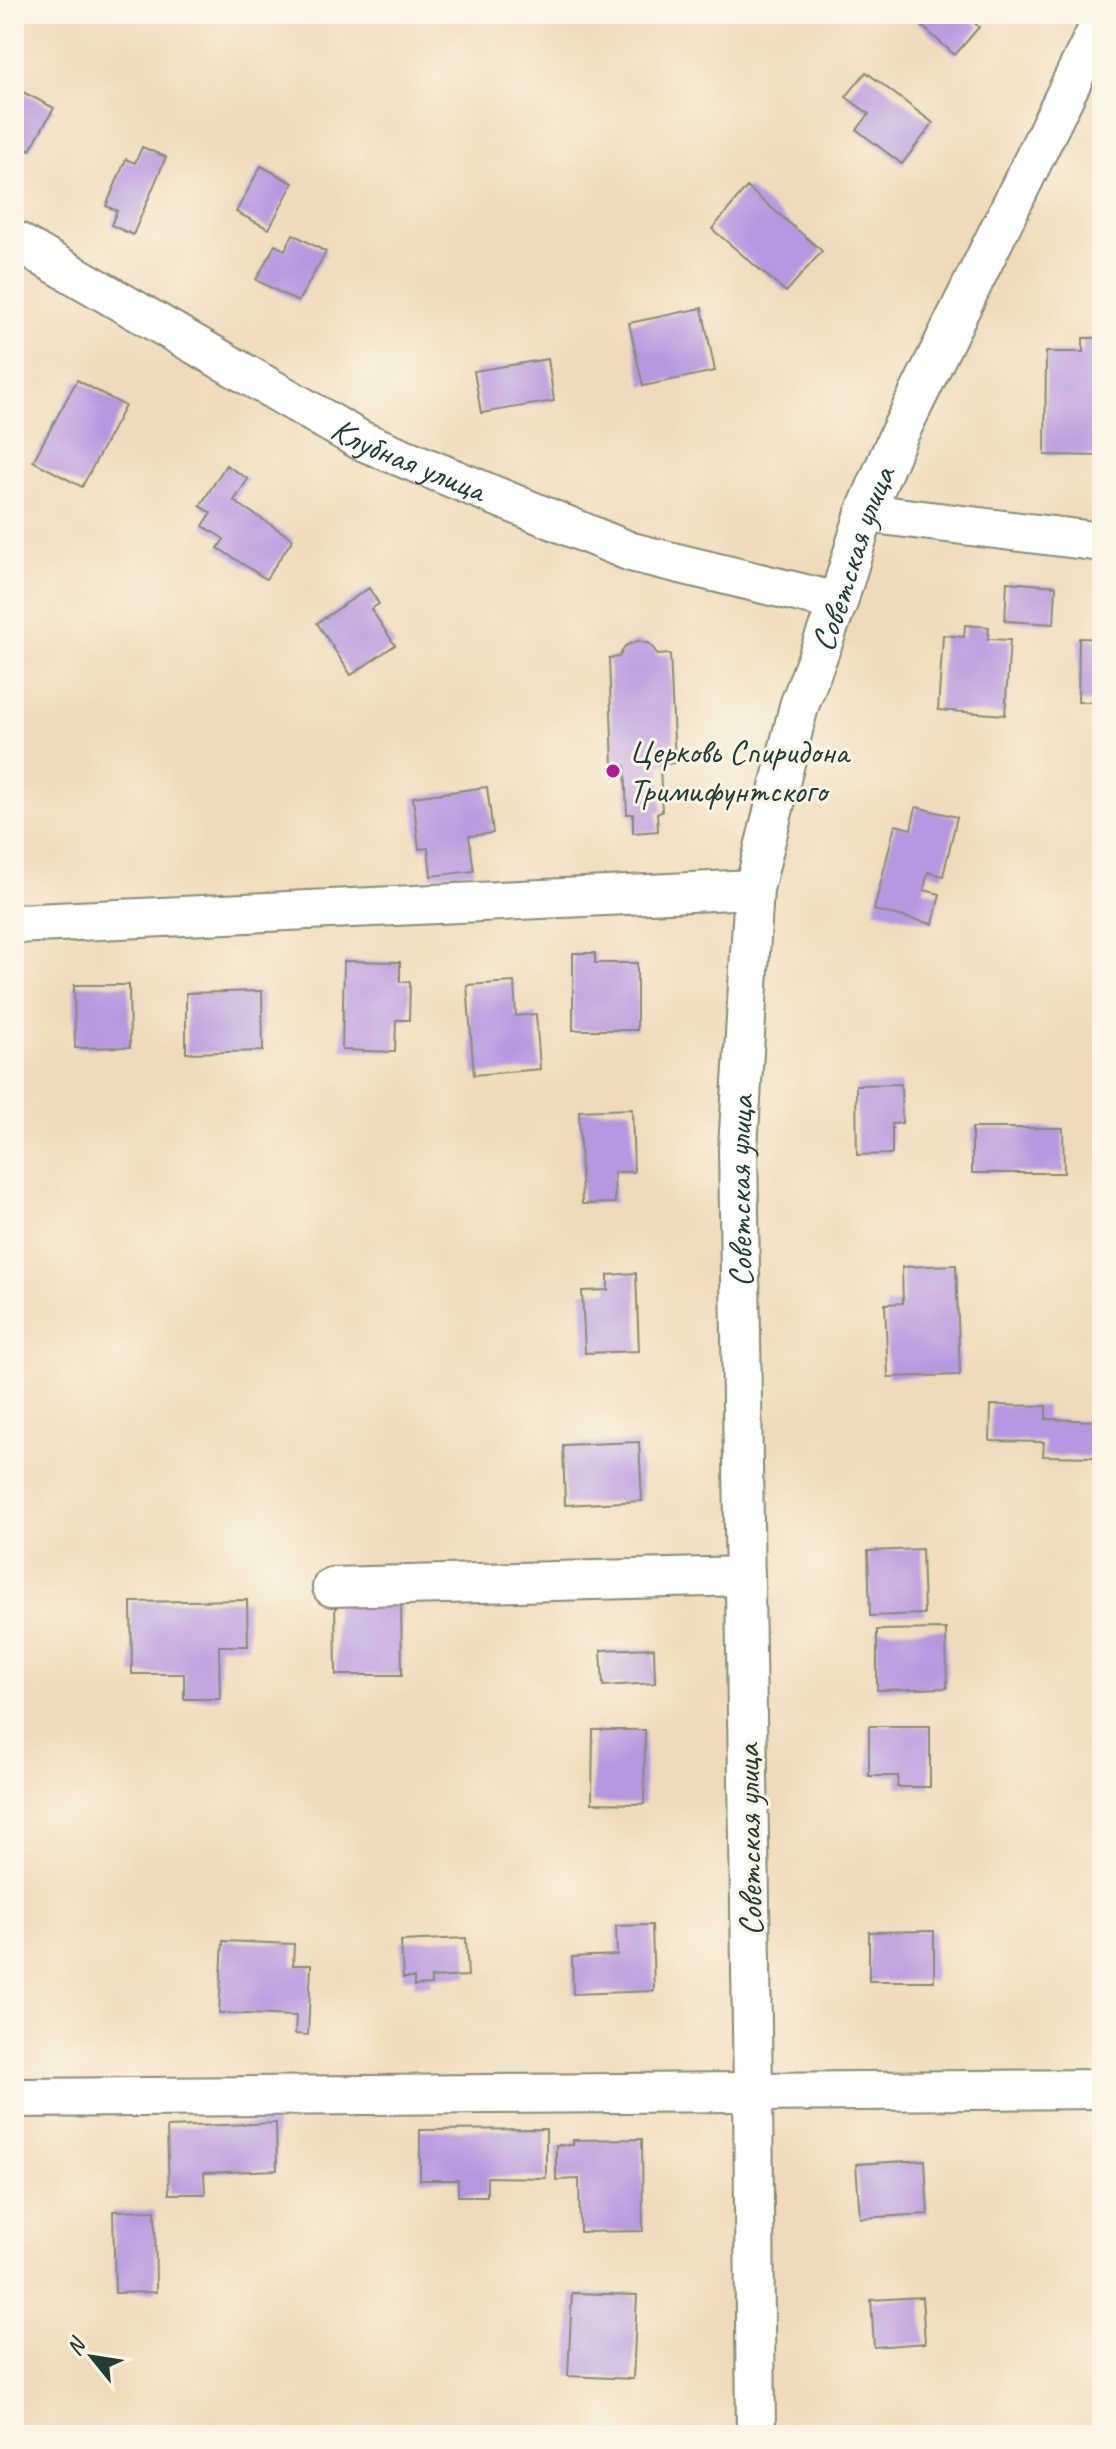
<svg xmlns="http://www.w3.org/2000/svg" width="1116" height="2449" font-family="Caveat,sans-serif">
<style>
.building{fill:#b698e0}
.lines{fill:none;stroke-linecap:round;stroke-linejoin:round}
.minor-casing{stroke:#878c76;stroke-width:42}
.minor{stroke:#fff;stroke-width:38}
.poi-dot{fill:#b5179e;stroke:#fcf5e5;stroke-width:3}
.labels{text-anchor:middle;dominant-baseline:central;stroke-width:6;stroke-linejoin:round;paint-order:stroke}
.street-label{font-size:34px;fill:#1f3d34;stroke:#fcf5e5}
.poi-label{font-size:34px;fill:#1f3d34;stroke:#fcf5e5;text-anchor:start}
</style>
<rect width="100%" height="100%" fill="#fcf5e5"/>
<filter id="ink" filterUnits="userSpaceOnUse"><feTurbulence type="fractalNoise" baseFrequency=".0125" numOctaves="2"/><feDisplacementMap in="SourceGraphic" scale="16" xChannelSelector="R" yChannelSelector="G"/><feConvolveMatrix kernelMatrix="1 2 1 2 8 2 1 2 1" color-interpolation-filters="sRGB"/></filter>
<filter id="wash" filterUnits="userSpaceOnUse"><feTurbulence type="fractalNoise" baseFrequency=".006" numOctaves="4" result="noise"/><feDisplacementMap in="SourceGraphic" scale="32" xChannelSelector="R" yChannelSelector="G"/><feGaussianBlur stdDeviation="1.8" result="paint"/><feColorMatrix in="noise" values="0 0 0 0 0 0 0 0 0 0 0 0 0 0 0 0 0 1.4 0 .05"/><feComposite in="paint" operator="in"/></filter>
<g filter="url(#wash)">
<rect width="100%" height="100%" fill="#efdbb9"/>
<g id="blocks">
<path class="building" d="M908,14H964L979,27L955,55Z
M866,72L933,123L902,164L857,130L869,114L846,97Z
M19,90L54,108L30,150L14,142V100Z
M142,147L166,157L133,235L111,225L117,211L106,206L126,159L135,163Z
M261,166L293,183L269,229L236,212Z
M747,187L822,251L786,292L712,229Z
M293,234L326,252L298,302L256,280L275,245L285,250Z
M702,308L715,371L643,386L629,323Z
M1083,338H1102V456L1045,455L1046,352H1083Z
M548,359L554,401L481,413L474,371Z
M77,380L125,406L82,487L33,461Z
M226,465L248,479L234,501L293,539L266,579L218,548L224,539L203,526L211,513L200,506Z
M1007,582L1056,586L1054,624L1005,621Z
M369,588L379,604L371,609L395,645L351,675L317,623Z
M965,625L989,627L988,639L1010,640L1005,715L938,710L943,635L964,637Z
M1079,638L1102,639V702H1078Z
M637,641L650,644L658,655L670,654L675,763L660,764L662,812L657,813L658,831L633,833V814H627L625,765L613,766L609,658L619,657L625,646Z
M487,787L493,833L469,836L474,871L431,876L428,848L419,849L413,797Z
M916,807L957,817L943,876L928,872L924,890L940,894L933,924L874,910L895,825L911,829Z
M573,953H595V963H637V1030H573Z
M344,961L400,962V982H410L409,1020H396L395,1052L342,1050Z
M514,982L516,1016L536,1014L540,1069L474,1075L467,985Z
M74,985H129L130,1047L75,1048Z
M262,991L263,1051L186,1053V993Z
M901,1084L902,1123L892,1124V1154L857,1155L856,1085Z
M632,1109L634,1172H614L615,1203L582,1204L579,1111Z
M972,1128H1063L1064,1173H972Z
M956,1265L960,1375L888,1377L885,1304L903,1303L902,1267Z
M636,1273L639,1351L585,1353L582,1291L608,1290V1275Z
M991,1405L1046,1406V1419L1096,1421L1095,1457L1043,1456L1044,1442L990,1441Z
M639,1442L642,1501L565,1505L563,1445Z
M922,1549L924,1614L870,1616L868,1551Z
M401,1597L402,1675H336L335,1598Z
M247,1600L248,1646H219L220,1699H184V1674H132L131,1602Z
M946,1629L947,1688L877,1690V1630Z
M654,1648L655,1683L603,1686L601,1650Z
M869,1726H930V1787H897L898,1776H869Z
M593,1730H645L644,1804L592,1803Z
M652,1925L654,1991L573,1994L572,1957L617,1955L616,1926Z
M934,1931V1981H869V1932Z
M466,1938L468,1976L431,1978V1985L414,1986V1978H403L401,1941Z
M223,1941L294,1944L293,1965H311L308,2035L295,2034L296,2016L219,2013Z
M276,2123L277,2170L204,2173L205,2194H169L167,2127Z
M546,2129V2178L487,2177V2196H458V2180H420V2130Z
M642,2139L643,2231L580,2232L579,2179L556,2180V2145H573V2140Z
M925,2160L928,2214L860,2218L856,2164Z
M155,2210L156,2292L115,2293L113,2211Z
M572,2293L637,2295L633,2379L568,2376Z
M922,2297L925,2343L874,2347L871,2300Z"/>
</g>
</g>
<g filter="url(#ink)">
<use href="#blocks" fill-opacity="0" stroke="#878c76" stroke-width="2"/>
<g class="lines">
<g class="minor-casing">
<g id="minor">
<path id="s1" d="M14,240L360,440L631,552L838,602"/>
<path d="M865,513L1102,542"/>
<path d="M14,924L754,889"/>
<path d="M332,1587L745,1576"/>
<path d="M14,2098L1102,2089"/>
<path id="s2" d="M756,2435L753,2091L738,1148L754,889L799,706L838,602L865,513L898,436L1102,20"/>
</g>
</g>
<use href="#minor" class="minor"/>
</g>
</g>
<circle class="poi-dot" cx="613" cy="771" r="8"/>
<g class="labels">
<g class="street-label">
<text stroke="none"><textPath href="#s1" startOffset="452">Клубная улица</textPath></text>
<text stroke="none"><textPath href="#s2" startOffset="1892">Советская улица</textPath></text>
<text stroke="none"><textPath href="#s2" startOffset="1244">Советская улица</textPath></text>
<text transform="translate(749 1840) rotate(-91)">Советская улица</text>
</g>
<g class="poi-label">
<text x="629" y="751">Церковь Спиридона<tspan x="629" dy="39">Тримифунтского</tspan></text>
</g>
</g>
<rect width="1116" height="2449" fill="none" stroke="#fcf5e5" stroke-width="48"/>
<g transform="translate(92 2357) rotate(300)" stroke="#fcf5e5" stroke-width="6" paint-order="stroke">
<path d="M0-6L14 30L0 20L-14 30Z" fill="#1f3d34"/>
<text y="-12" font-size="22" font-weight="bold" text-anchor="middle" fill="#1f3d34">N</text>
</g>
</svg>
